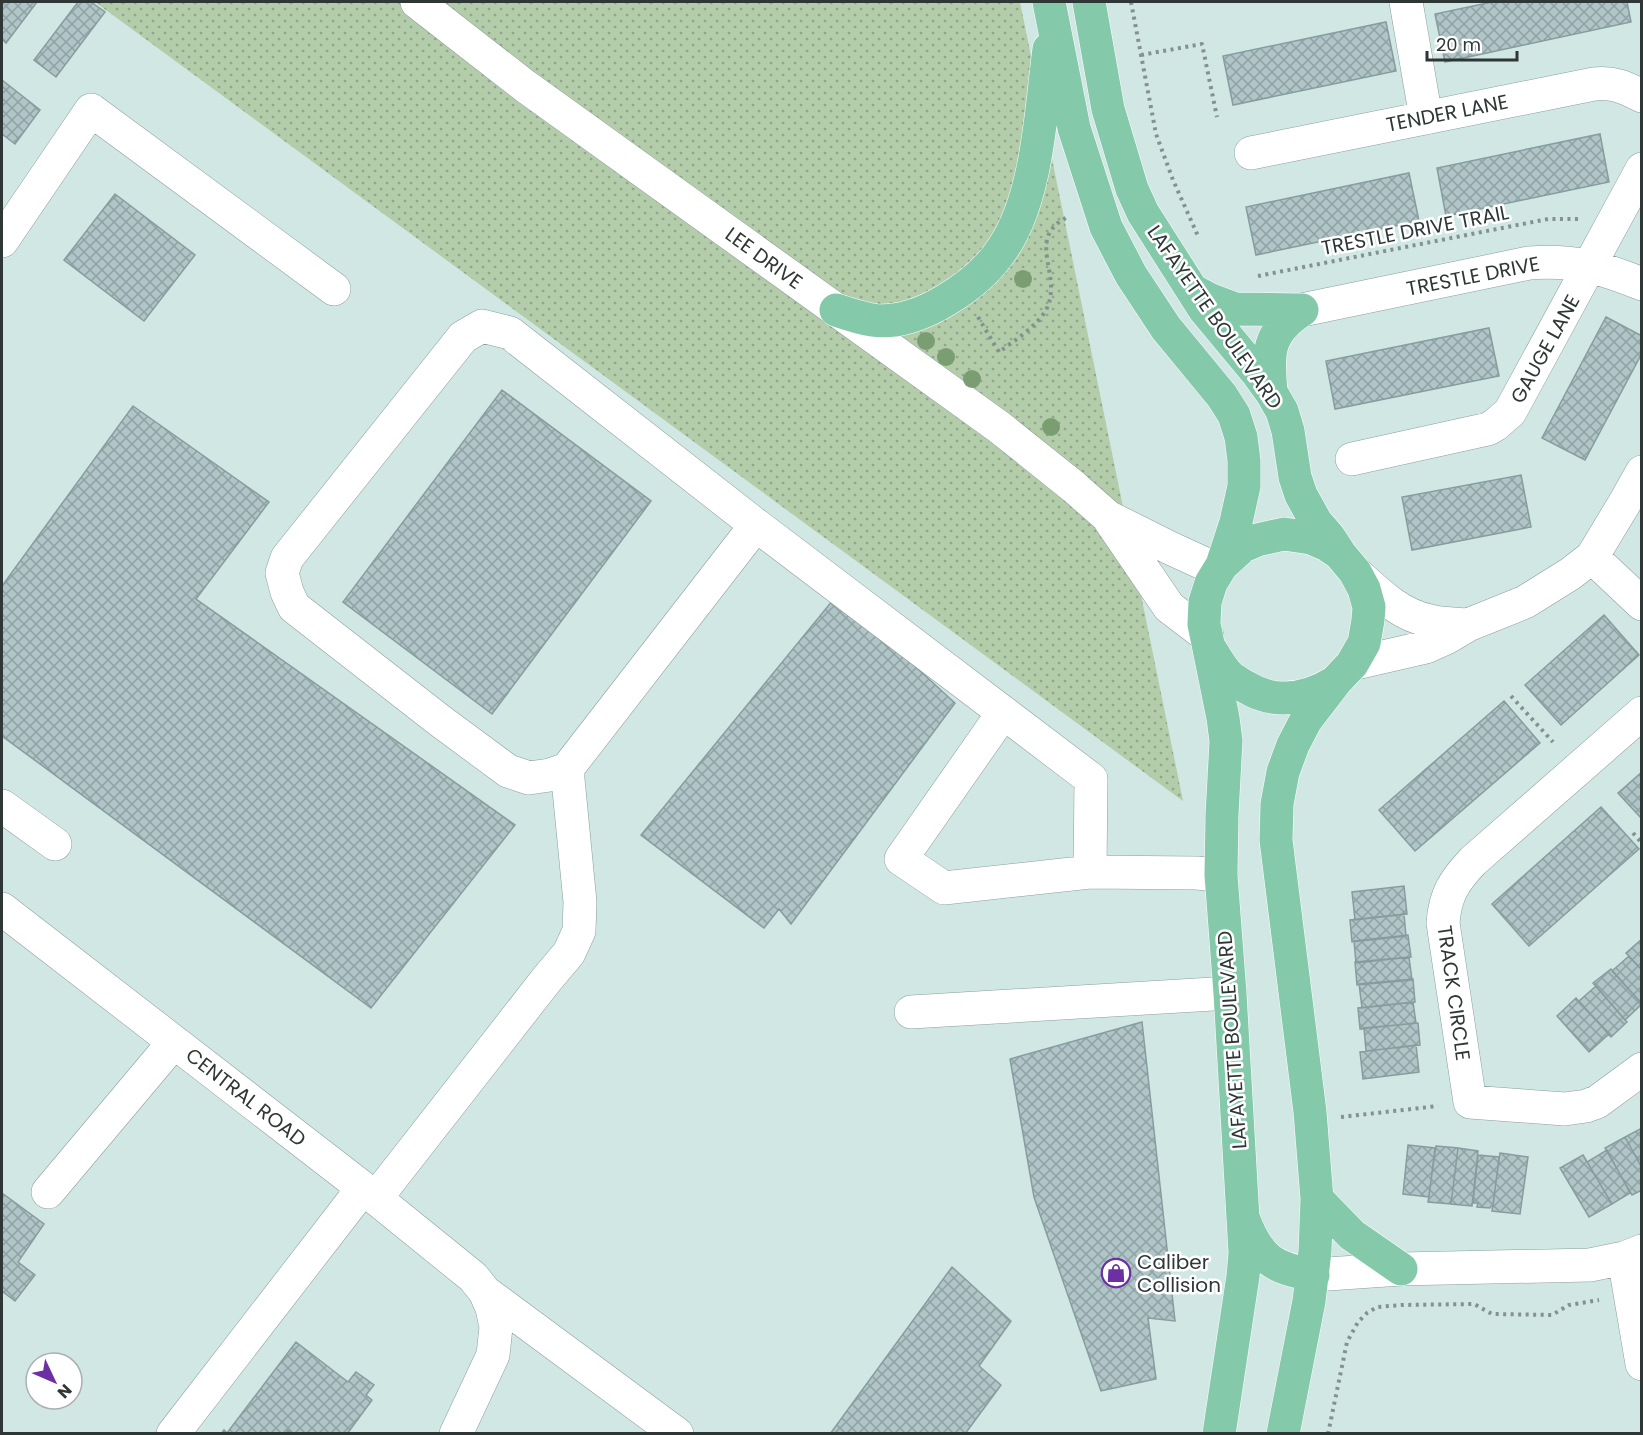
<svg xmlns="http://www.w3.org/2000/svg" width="1643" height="1435" font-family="Poppins,sans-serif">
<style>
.park{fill:url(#park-dots)}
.building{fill:url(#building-cross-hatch);stroke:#879c9f;stroke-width:1.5}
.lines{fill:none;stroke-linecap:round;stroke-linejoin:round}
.minor-casing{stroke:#8a9f9c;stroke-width:34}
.major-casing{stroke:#fff;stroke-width:34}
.path{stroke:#839290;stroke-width:4;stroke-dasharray:3 4.5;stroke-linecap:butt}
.minor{stroke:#fff;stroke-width:33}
.major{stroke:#85c9ab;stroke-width:33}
.tree{fill:#7a9e71}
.labels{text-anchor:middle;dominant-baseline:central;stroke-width:5;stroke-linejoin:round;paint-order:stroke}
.street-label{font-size:20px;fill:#2f3736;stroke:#fff}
.poi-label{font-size:20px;fill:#2f3736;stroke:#fff;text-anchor:start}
</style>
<defs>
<pattern id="park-dots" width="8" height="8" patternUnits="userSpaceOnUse" patternTransform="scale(1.5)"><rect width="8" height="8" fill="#b3cca9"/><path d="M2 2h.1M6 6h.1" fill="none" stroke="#92a68a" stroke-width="1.8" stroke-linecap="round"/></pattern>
<pattern id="building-cross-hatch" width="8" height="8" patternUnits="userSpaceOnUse" patternTransform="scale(1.5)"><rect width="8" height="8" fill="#afc5c8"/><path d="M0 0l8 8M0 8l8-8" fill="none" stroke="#8fa1a3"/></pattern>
</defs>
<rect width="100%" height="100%" fill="#d1e7e3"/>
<path class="park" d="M95,2H1020L1183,801Z"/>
<path class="building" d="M2,2H37L6,43L2,39Z
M78,2H91L105,12L56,77L34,60Z
M1492,2H1627L1631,22L1445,62L1435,14Z
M1386,22L1396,71L1233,105L1223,56Z
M2,80L40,110L15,144L2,134Z
M1600,134L1609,182L1446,216L1437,168Z
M1409,173L1419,221L1256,255L1246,207Z
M115,194L195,255L144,321L64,260Z
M1606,317L1642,336V353L1585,460L1542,438Z
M1489,328L1499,376L1335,409L1326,361Z
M502,390L651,501L492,714L343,602Z
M133,406L269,502L196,599L515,825L371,1008L2,736V586Z
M1521,475L1531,527L1412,550L1402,497Z
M837,595L955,703L791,924L779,909L764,928L641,835Z
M1604,615L1639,655L1561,725L1525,685Z
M1504,701L1540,743L1415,851L1379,810Z
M1642,772V819L1618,793Z
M1601,807L1639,849L1529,946L1492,904Z
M1404,886L1407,914L1355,920L1352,892Z
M1404,914L1406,936L1352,942L1350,920Z
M1408,935L1411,957L1356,963L1354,941Z
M1642,939V970L1626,953Z
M1629,956L1642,970V1004L1612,971Z
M1409,957L1412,980L1357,985L1355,962Z
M1611,969L1642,1004L1625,1020L1593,983Z
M1413,979L1415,1002L1362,1008L1359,984Z
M1596,986L1627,1022L1611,1037L1579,1001Z
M1576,998L1609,1034L1589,1052L1557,1016Z
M1413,1002L1416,1023L1360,1029L1358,1008Z
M1142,1022L1175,1321L1148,1318L1156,1379L1101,1391L1034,1197L1010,1059Z
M1418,1023L1420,1045L1366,1051L1364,1028Z
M1416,1045L1419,1072L1363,1079L1360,1052Z
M1642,1128V1168L1625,1137Z
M1625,1137L1642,1168V1190L1632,1195L1605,1148Z
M1408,1145L1435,1148L1429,1197L1403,1194Z
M1436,1146L1458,1148L1451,1204L1428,1202Z
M1458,1148L1478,1151L1472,1206L1451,1204Z
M1607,1150L1630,1193L1612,1204L1587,1162Z
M1500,1153L1528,1157L1520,1214L1492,1211Z
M1478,1155L1499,1157L1493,1206H1491L1490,1208L1477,1207L1478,1203H1473Z
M1583,1155L1612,1204L1589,1217L1560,1168Z
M2,1193L44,1224L18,1262L35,1275L15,1301L3,1292L2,1294Z
M952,1267L1011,1321L979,1366L1001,1385L965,1434H830Z
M296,1342L348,1382L356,1372L374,1385L366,1395L372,1400L347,1434H293L288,1430L285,1434H221L224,1430L227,1433Z"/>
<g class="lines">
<g class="minor-casing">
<path id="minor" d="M417,2L525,86L999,427L1074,487L1108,517L1170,548L1218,570
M1406,2L1426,118
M1251,153L1594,84C1614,82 1624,87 1642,96
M2,241L91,110L334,289
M1302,310L1529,263C1574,260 1600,267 1642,284
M1352,459L1488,429L1495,425L1510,412L1642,169
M1109,519L1169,607L1207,636
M756,525L510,333L482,326L463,337L287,558L282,573L287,592L294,607L439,720L508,771L529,778L550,775L567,769L756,525L1091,779L1090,872L1196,873L1221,875
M1592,557L1642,604
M1355,572C1377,592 1399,615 1430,621C1442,624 1455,624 1468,625
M1352,664L1426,647L1446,638L1468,625L1525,602L1570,574L1592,557L1624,504L1642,472
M1003,713L901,859L944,888L1090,872
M1642,713L1473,861C1454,881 1445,895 1443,923L1470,1102L1565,1109L1586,1106L1597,1102L1608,1094L1642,1069
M2,806L55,844
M2,909L363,1188L473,1277L485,1292L492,1308L496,1327L493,1355L456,1434
M911,1012L1230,993
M48,1192L174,1042
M376,1198L547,979L569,953L579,931L580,902L567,769
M1624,1258L1642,1364
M1313,1275L1401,1269L1590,1265L1624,1258L1642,1251
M485,1292L677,1434
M173,1434L363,1188"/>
</g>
<g class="major-casing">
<path id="major" d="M1049,2L1074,128L1106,227L1131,275L1166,328L1222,396L1234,415L1241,437L1244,461V486L1236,522L1222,565
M1089,2L1108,109L1132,189L1143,213L1204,309L1258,374L1271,392L1282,411L1288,431L1295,477L1301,495L1316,522L1329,537L1340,554L1355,572L1364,589L1369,607L1368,620L1364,643L1352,664L1336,681L1306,720L1293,745L1283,772L1277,804L1276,840L1310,1112L1317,1199L1315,1251L1309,1301L1283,1434
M1192,290L1211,300L1235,309L1302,310
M836,310C848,314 860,318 872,320C897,324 925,313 946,300C968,287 988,271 1003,248C1038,196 1041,110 1049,49
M1271,392C1268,354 1266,333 1302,310
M1211,650C1217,660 1222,669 1230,677C1235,681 1241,684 1246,687C1275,705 1307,699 1335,682
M1317,1199L1352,1235L1401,1269
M1244,1220C1259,1259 1273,1268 1313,1275
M1219,1434L1243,1276L1245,1253L1230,993L1221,875L1222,815L1226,741L1223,718L1204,624L1205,602L1211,583L1222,565L1243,546L1257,540L1284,534L1311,538L1327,545L1339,553"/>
</g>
<path class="path" d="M1131,2L1156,134L1173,180L1198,236
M1141,55L1202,44L1217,117
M1258,276L1548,219H1580
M978,317L999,352C1014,341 1039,325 1047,308C1063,273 1023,237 1070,216
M1511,696L1553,742
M1633,833L1642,843
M1341,1117L1438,1106
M1328,1434L1347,1342L1358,1322L1367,1313L1377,1307L1402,1305L1474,1304L1492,1314L1552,1315L1569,1305L1599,1300"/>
<use href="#minor" class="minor"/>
<use href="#major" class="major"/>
</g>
<g class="tree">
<circle cx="1023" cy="279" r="9"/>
<circle cx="926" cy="341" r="9"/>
<circle cx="946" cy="357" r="9"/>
<circle cx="972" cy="379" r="9"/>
<circle cx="1051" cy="427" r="9"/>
</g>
<defs>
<g id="shop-ring" transform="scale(1.5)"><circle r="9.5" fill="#fff" stroke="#6d2fa4" stroke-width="1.5"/><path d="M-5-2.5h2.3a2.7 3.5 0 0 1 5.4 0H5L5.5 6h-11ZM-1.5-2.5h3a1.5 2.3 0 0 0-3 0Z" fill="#6d2fa4"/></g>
</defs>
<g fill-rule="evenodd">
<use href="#shop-ring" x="1116" y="1273"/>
</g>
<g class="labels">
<g class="street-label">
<text transform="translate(1447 113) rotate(-11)">TENDER LANE</text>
<text transform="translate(1415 230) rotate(-11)">TRESTLE DRIVE TRAIL</text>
<text transform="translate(764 258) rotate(36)">LEE DRIVE</text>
<text transform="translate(1473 276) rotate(-11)">TRESTLE DRIVE</text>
<text transform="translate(1215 317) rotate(55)">LAFAYETTE BOULEVARD</text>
<text transform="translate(1545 349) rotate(-61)">GAUGE LANE</text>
<text transform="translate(1454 993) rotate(82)">TRACK CIRCLE</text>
<text transform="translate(1232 1040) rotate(-94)">LAFAYETTE BOULEVARD</text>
<text transform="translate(246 1097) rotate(38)">CENTRAL ROAD</text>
</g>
<g class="poi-label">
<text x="1137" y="1262">Caliber<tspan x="1137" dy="23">Collision</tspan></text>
</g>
</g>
<rect width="1643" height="1435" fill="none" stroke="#2f3736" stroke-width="6"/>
<g transform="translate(54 1381) rotate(134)"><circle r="28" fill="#ffffff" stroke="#acafaf" stroke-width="1.5"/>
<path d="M0-4.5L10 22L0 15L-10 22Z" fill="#6d2fa4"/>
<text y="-9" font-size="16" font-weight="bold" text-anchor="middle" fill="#2f3736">N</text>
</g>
<path d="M1427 51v9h90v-9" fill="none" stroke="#2f3736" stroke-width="3"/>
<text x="1436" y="51" font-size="18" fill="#2f3736" stroke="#ffffff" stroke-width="4.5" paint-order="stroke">20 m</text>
</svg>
